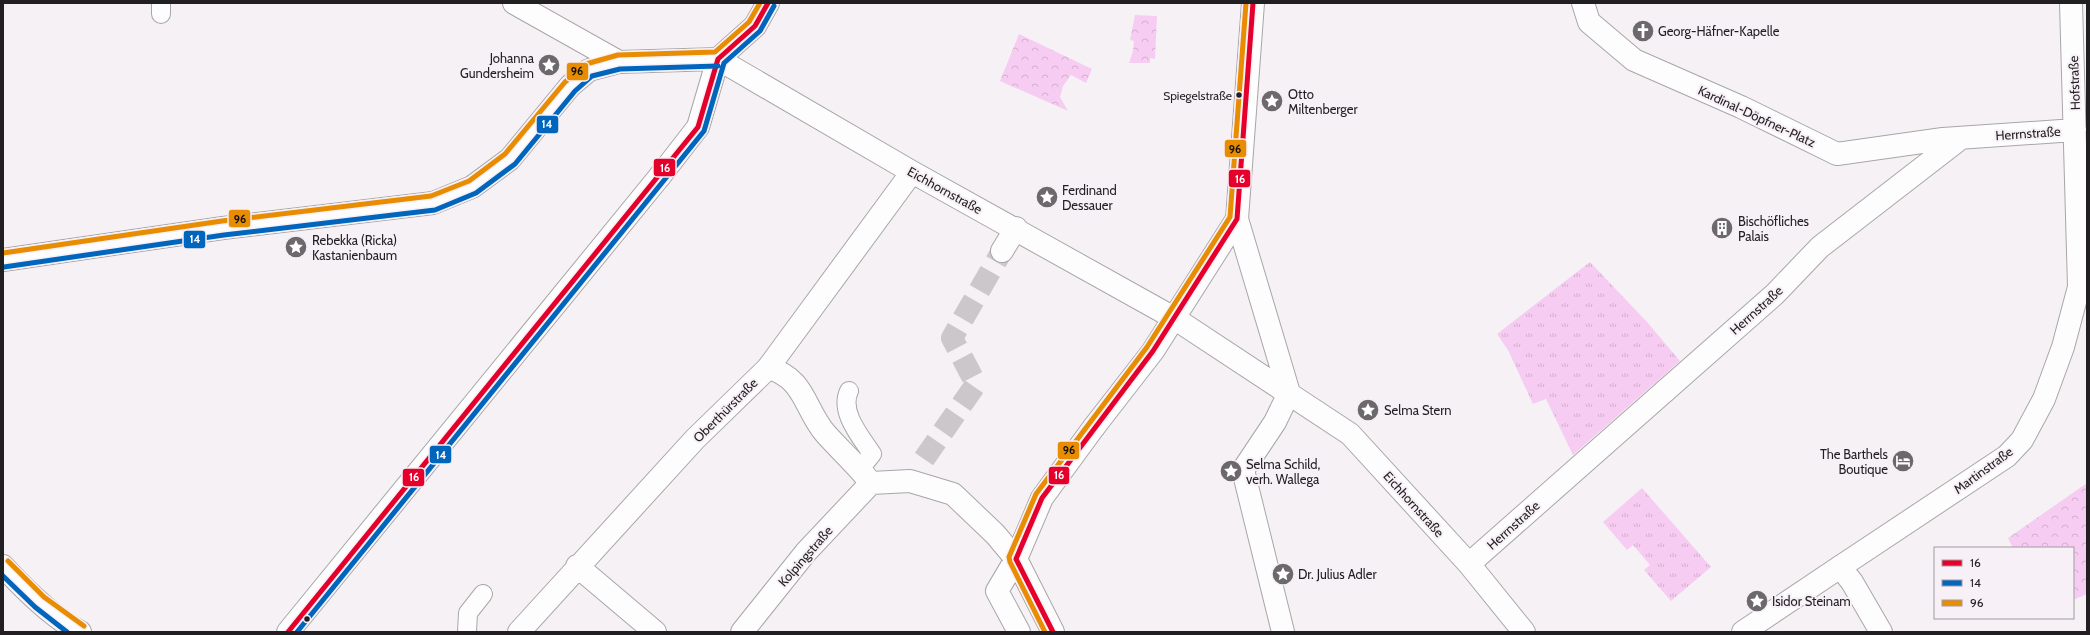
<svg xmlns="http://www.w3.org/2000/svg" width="2090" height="635" font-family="Cabin,sans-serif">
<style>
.grass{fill:url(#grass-tufts)}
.forest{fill:url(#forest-crowns)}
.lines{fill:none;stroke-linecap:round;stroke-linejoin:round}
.pedestrian-tunnel{stroke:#cbc7cb;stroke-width:22;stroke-dasharray:22 11;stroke-linecap:butt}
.service-casing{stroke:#a8a6a8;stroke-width:20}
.pedestrian-casing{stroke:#a8a6a8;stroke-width:24}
.minor-casing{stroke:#a8a6a8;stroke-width:24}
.tertiary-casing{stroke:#a8a6a8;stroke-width:24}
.service{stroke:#fefdfe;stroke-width:18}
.pedestrian{stroke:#fefdfe;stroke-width:22}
.minor{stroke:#fefdfe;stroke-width:22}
.tertiary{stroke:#fefdfe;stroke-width:22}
.bus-1-casing{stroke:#f7f0f6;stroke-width:8}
.bus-2-casing{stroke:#f7f0f6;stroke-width:8}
.bus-3-casing{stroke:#f7f0f6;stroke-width:8}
.bus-1{stroke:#e4002b;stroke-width:5}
.bus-2{stroke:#0065bd;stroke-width:5}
.bus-3{stroke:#e88c02;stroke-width:5}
.bus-dot{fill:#211f21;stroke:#f7f0f6;stroke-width:1.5}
.labels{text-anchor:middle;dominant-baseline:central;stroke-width:4;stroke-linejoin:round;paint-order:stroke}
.bus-label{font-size:12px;fill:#211f21;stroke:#f7f0f6;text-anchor:end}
.poi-label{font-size:13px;fill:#211f21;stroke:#f7f0f6;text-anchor:start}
.street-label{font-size:13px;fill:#211f21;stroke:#f7f0f6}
.line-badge{stroke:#f7f0f6;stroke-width:1.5}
.badge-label{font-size:11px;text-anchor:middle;font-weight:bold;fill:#fff}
.pale-badge-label{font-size:11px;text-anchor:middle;font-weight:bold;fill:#111}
</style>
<defs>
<pattern id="grass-tufts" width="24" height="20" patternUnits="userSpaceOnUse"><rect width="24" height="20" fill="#f7ccf2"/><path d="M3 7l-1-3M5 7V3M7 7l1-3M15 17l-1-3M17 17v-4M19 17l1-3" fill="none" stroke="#d3afcf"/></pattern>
<pattern id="forest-crowns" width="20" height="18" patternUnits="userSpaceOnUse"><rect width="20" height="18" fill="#f7ccf2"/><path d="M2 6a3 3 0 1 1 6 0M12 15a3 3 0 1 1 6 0" fill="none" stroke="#d3afcf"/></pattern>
</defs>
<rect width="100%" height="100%" fill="#f6f1f5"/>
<path class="grass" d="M1590,262L1647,322L1680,361L1573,455L1546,399L1533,404L1508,350L1497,334Z
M1642,488L1711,567L1671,601L1644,570L1650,565L1633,545L1627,550L1603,522Z"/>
<path class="forest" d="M1135,15L1157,16L1155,59L1150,58V63H1129L1133,51L1134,41L1130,40Z
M1019,34L1092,69L1086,83L1071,75L1063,86L1060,97L1068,111L1000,81Z
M2087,483V594L2073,600V548H2013L2008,538Z"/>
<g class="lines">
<path class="pedestrian-tunnel" d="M924,459L976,384L952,338L1002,251"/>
<g class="service-casing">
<path id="service" d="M161,14V3
M849,391C839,412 861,437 872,454L860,469
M467,632L468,613L483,594"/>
</g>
<g class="pedestrian-casing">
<path id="pedestrian" d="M718,59L912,172L1174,318L1350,434L1469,564L1524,632
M1237,219L1289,393
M1002,251L1016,228
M768,368L912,172
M1094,427L1153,351L1237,219L1253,3
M1469,564L1665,391
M288,632L660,176
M1283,632L1243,470L1275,422L1289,393
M1743,632L1840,567L1852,582L1881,632"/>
</g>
<g class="minor-casing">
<path id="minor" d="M514,3L619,62
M1583,3L1589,22L1634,60L1741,107L1837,154L1943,139L2075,130
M660,176L698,127L718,59
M1665,391L1775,294L1820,247L1961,138
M3,566C24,589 53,617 80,632
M577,566L655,632
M1840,567L2007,456L2022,440L2044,399L2063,347L2079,287L2071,3
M519,632L695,439L768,368C805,378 804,408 825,433C840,450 857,465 871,483L910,481L953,494L995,534L1016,559L1053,632
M742,632L806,552L871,483
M1019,632L997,591L1016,559L1042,498L1094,427"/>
</g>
<g class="tertiary-casing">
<path id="tertiary" d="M3,260L223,228L433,203L472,187L510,159L570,86L589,70L619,62L718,59L755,26L768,3"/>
</g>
<use href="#service" class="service"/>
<use href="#pedestrian" class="pedestrian"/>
<use href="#minor" class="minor"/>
<use href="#tertiary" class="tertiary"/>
<g class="bus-1-casing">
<path id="bus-1" d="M288,632L698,127L718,59L755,26L768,3
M1053,632L1016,559L1042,498L1153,351L1237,219L1253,3"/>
</g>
<g class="bus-2-casing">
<path id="bus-2" d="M4,267L224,235L435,210L476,193L515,164L575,91L592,76L620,69L718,66
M3,576L35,607L67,632
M297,632L704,131L724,63L760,31L774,6"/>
</g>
<g class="bus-3-casing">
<path id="bus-3" d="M3,253L222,221L431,196L469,181L505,154L565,82L586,64L618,55L715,52L749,22L760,3
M8,561L44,597L84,626
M1045,632L1010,562L1009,557L1036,494L1147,347L1230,217L1246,3"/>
</g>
<use href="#bus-1" class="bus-1"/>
<use href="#bus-2" class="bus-2"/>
<use href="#bus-3" class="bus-3"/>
</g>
<defs>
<g id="church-disc" transform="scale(1.15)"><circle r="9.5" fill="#6c686b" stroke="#f7f0f6"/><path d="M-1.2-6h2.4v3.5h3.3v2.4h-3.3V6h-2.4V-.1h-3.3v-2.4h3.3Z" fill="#fff"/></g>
<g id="sight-disc" transform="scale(1.15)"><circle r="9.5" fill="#6c686b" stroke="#f7f0f6"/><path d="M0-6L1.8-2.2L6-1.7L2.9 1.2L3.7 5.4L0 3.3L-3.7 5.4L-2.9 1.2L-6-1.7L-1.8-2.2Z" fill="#fff"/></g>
<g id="building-disc" transform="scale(1.15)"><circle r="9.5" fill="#6c686b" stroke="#f7f0f6"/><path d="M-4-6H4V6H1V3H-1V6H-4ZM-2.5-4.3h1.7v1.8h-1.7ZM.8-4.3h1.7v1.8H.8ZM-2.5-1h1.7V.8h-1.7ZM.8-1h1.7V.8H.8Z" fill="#fff"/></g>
<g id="hotel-disc" transform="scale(1.15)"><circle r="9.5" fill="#6c686b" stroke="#f7f0f6"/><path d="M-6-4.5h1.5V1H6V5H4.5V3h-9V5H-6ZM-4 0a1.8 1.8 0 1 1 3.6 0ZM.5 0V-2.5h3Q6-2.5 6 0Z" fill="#fff"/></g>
</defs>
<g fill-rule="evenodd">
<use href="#church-disc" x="1643" y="31"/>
<use href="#sight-disc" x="549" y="65"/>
<use href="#sight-disc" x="1272" y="101"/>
<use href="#sight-disc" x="1047" y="197"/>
<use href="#building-disc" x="1722" y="228"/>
<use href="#sight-disc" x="296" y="247"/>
<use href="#sight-disc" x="1368" y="410"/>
<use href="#hotel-disc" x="1903" y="461"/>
<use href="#sight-disc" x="1231" y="471"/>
<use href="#sight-disc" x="1283" y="574"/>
<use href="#sight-disc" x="1757" y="601"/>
</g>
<g class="bus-dot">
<circle cx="1239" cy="95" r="3.5"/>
<circle cx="307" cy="619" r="3.5"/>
</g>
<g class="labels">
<g class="bus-label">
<text x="1232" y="95">Spiegelstraße</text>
</g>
<g class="poi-label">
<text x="1658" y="31">Georg-Häfner-Kapelle</text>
<text x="534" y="58" text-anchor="end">Johanna<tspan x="534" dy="15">Gundersheim</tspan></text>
<text x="1288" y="94">Otto<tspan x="1288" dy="15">Miltenberger</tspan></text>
<text x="1062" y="190">Ferdinand<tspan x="1062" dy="15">Dessauer</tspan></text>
<text x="1738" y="221">Bischöfliches<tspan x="1738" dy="15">Palais</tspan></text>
<text x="312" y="240">Rebekka (Ricka)<tspan x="312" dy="15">Kastanienbaum</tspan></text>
<text x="1384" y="410">Selma Stern</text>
<text x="1888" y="454" text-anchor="end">The Barthels<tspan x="1888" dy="15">Boutique</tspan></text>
<text x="1246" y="464">Selma Schild,<tspan x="1246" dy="15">verh. Wallega</tspan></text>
<text x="1298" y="574">Dr. Julius Adler</text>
<text x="1772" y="601">Isidor Steinam</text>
</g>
<g class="street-label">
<text transform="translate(2074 83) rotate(-92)">Hofstraße</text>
<text transform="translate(1757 116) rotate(25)">Kardinal-Döpfner-Platz</text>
<text transform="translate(2028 133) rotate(-4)">Herrnstraße</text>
<text transform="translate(945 190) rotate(29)">Eichhornstraße</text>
<text transform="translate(1756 310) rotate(-42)">Herrnstraße</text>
<text transform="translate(725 410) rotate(-45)">Oberthürstraße</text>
<text transform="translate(1983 470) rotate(-36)">Martinstraße</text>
<text transform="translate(1414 504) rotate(48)">Eichhornstraße</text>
<text transform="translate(1513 525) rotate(-42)">Herrnstraße</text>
<text transform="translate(805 556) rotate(-49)">Kolpingstraße</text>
</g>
</g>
<g class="line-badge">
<rect x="566" y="62" width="23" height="19" rx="4" fill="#e88c02"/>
<rect x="536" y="115" width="23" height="19" rx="4" fill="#0065bd"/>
<rect x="1224" y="139" width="23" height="19" rx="4" fill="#e88c02"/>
<rect x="653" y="158" width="23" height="19" rx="4" fill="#e4002b"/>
<rect x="1228" y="169" width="23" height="19" rx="4" fill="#e4002b"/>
<rect x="228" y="209" width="23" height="19" rx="4" fill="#e88c02"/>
<rect x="183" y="230" width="23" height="19" rx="4" fill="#0065bd"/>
<rect x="1057" y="441" width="23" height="19" rx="4" fill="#e88c02"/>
<rect x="429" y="445" width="23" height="19" rx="4" fill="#0065bd"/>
<rect x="1048" y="466" width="22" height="19" rx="4" fill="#e4002b"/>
<rect x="402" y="468" width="23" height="19" rx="4" fill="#e4002b"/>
</g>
<g class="badge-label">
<text x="547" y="128">14</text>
<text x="665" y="172">16</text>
<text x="1240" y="183">16</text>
<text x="195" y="243">14</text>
<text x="441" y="459">14</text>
<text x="1059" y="479">16</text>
<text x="414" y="481">16</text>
</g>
<g class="pale-badge-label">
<text x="577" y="75">96</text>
<text x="1235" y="153">96</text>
<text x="240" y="223">96</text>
<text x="1069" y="454">96</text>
</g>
<rect width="2090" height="635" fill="none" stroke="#211f21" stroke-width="8"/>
<rect x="1934" y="547" width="140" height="72" fill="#f7f0f6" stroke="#a19ca1"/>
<rect x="1942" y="560" width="20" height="6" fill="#e4002b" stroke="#a19ca1"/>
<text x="1970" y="567" font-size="12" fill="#211f21">16</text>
<rect x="1942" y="580" width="20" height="6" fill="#0065bd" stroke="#a19ca1"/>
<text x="1970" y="587" font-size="12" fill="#211f21">14</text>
<rect x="1942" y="600" width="20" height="6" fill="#e88c02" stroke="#a19ca1"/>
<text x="1970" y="607" font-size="12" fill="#211f21">96</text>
</svg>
